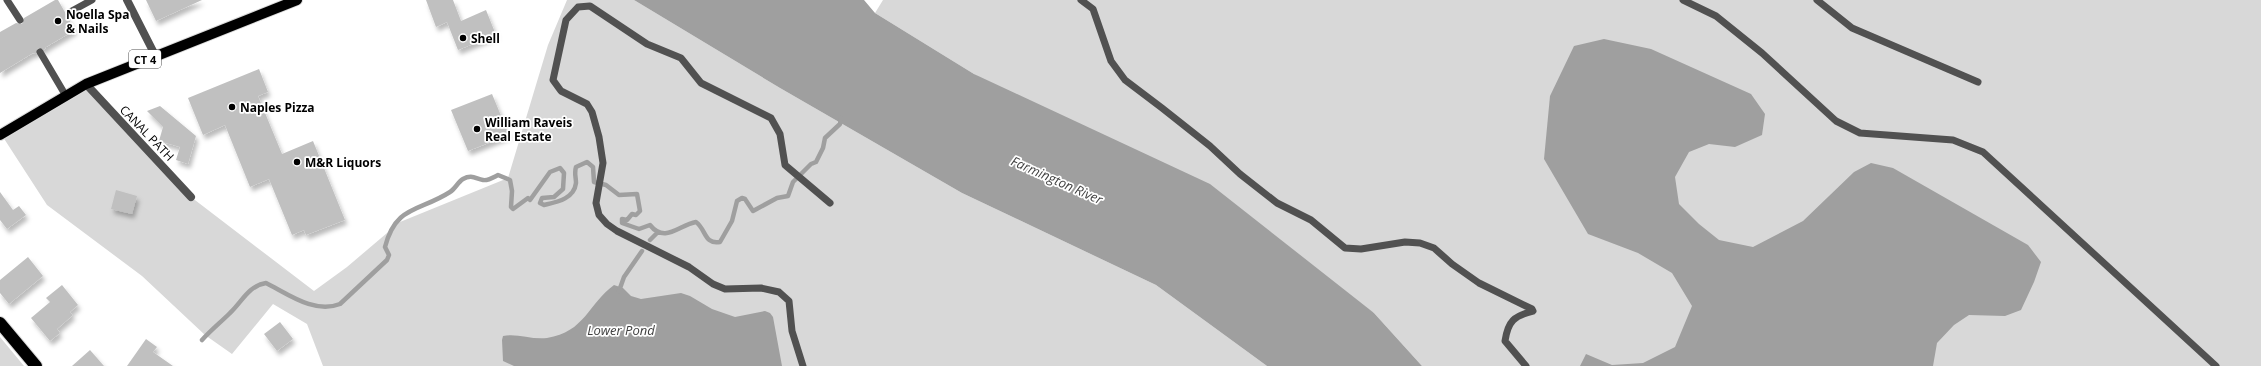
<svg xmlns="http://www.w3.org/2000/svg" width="2261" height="366" font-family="'Open Sans',sans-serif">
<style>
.green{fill:#d8d8d8}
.water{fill:#9f9f9f}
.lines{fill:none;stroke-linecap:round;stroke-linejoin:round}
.stream{stroke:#9f9f9f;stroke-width:4.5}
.building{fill:#c0c0c0;filter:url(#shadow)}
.primary-casing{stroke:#dbdbdb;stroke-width:12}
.highway-casing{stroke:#dbdbdb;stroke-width:14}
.lane{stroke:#515151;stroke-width:7}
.street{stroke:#515151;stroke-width:8}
.primary{stroke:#000;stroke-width:10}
.highway{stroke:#000;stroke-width:12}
.poi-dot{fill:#000;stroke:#fff;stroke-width:1.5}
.labels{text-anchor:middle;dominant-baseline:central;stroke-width:3.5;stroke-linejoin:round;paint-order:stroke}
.shield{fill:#fff;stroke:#4c4c4c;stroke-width:1}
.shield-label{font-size:11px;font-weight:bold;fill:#000}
.poi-label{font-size:12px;font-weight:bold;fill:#000;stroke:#fff;text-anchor:start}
.street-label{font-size:12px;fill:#000;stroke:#fff}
.water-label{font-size:13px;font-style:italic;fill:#404040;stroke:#fff}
</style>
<defs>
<filter id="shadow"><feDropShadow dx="2.5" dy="4.5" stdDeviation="2" flood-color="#0004"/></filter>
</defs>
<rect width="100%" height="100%" fill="#fff"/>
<path class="green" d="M567,0H634L780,88L962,193L1156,285L1267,366H323L307,324L273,304L232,354L205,335L142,276L47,205L1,134L86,84L191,197L314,291L347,267L400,222L508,178L548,45Z
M883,0H2261V366H1422L1374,313L974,74L875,13Z
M0,337L24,366H0Z"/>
<path class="water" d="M634,0H864L875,13L974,74L1210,184L1374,313L1422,366H1267L1156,285L962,193L780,88Z
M1604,39L1651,49L1751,94L1765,114L1762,135L1735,147L1709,144L1689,152L1675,177L1679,204L1699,224L1719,240L1753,247L1803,221L1854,172L1871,163L1893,168L2028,245L2041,262L2034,282L2021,310L2005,316L1969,315L1954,325L1937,343L1933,366H1580L1586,354L1612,365L1643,363L1675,347L1692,306L1672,273L1638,253L1588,234L1544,159L1550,96L1574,46Z
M614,285L623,288L631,296L641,299L681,293L690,296L712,309L735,317L765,311L770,313L773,317L782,366H514L503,361L502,340L503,336C517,333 532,340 547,338C585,332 588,304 614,285Z"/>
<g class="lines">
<path class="stream" d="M650,240L658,232
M619,291L624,277L642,251
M202,340C211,330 221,322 230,313C242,302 248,286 266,283C288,294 314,314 340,304L387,260L389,255L385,247C396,205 419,212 450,192C455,189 458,182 463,179C472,174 476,179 483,180C488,181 494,177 498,175L510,180L512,191L511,207L513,209L528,198L530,200L550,172L560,168L564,173L563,189L554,197L542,198L540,203L544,205C557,202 574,199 576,183C576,177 574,173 576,167L587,162L593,167L594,182L606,185L619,195L637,194L640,211L636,215L632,214L627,220L622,219V223L639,229L650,225C665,244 679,225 696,222C706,229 704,245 720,242L732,221L737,201L742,198L745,199L753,211L777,198L788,196L793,182L811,164L816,162L823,148L825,138L840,124L841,118"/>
</g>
<path class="building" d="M55,0H58L75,30L46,47L44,50L38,48L36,54L33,53L0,73V32L16,23L22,24L24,18Z
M146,0H202L156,21Z
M426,0H453L461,21L486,10L496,35L458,50L447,22L436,27Z
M259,69L268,92L258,96L282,154L313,141L345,220L306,235L304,230L292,235L269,179L250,187L225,125L203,135L188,98Z
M492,94L509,135L468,151L451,110Z
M160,106L196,136L188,164L176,160L180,147L159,141L163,127L147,111Z
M116,190L137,196L132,214L111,209Z
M0,192L13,210L19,206L26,215L7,229L0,220Z
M28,257L43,276L9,304L0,293V280Z
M62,285L78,305L70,312L73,315L57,329L60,333L50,341L31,318L50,302L46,298Z
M280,322L293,339L277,351L264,334Z
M146,339L157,347L153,352L173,366H127Z
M90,350L104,366H72Z"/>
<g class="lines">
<g class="primary-casing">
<path id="primary" d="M0,135L86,84L297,0"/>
</g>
<g class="highway-casing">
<path id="highway" d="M0,323L36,366"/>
</g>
<path class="lane" d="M7,0L20,20
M1081,0L1093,9L1111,61L1125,80L1162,108L1210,146L1240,174L1277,203L1311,220L1345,248L1361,249L1405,242L1420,243L1434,248L1452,264L1479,283L1532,309L1533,311C1514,316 1508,321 1505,341L1526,366
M1683,0L1716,16L1762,53L1836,121L1860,133L1953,140L1983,152L2216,366
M1817,0L1852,28L1978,82
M70,12L92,0
M40,52L66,96
M803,366L792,331L789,301L779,292L761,288L725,289L713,284L689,267L617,231L607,224L599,215L596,203L603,163L599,137L592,112L587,104L561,91L553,80L566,20L578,7L590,6L647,44L681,58L701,83L771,118L780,134L785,165L830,203"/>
<path class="street" d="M127,0L155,55
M86,84L191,197"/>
<use href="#primary" class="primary"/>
<use href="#highway" class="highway"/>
</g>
<g class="poi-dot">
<circle cx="58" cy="21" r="4"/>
<circle cx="463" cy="38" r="4"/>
<circle cx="232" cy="107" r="4"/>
<circle cx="477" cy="129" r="4"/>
<circle cx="297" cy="162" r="4"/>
</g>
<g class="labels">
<rect class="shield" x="129" y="50" width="32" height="18" rx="3"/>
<g class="shield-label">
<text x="145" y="59">CT 4</text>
</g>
<g class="poi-label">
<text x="66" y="14">Noella Spa<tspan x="66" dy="14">&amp; Nails</tspan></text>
<text x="471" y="38">Shell</text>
<text x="240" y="107">Naples Pizza</text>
<text x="485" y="122">William Raveis<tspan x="485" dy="14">Real Estate</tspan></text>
<text x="305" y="162">M&amp;R Liquors</text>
</g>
<g class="street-label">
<text transform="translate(147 133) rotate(46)">CANAL PATH</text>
</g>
<g class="water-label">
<text transform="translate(1057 180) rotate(24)">Farmington River</text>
<text x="621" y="330">Lower Pond</text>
</g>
</g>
</svg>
